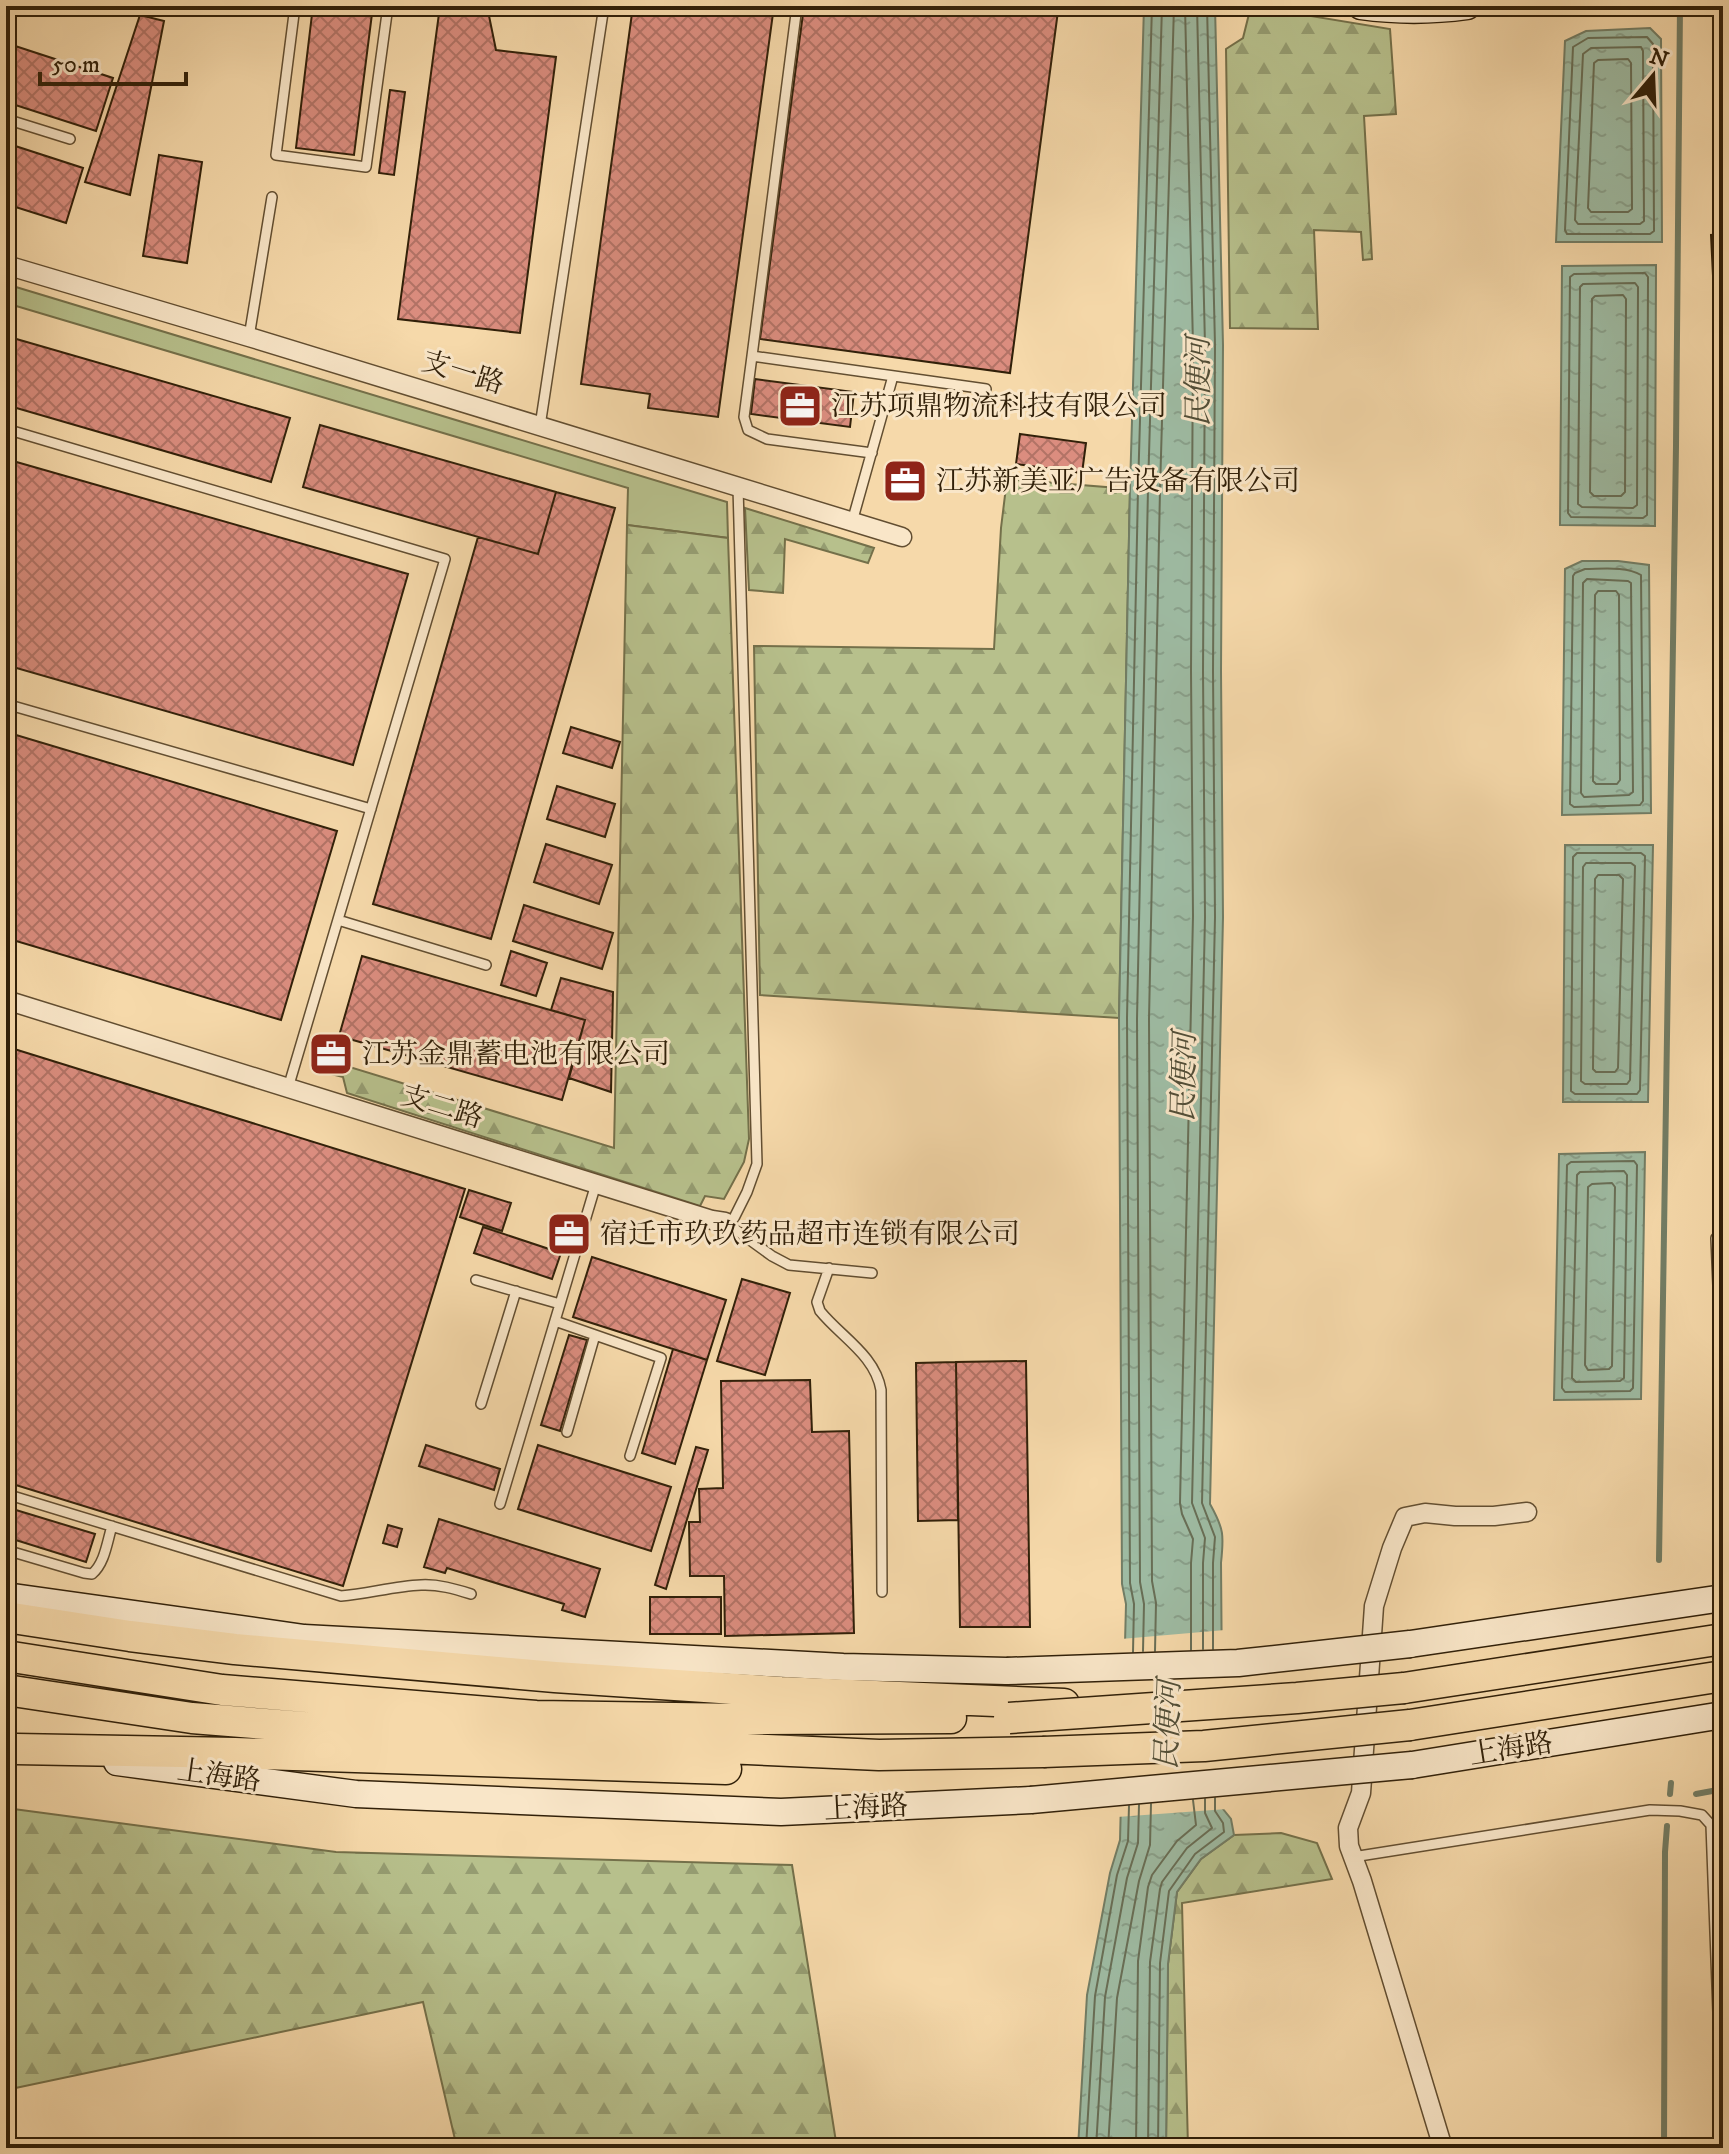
<svg xmlns="http://www.w3.org/2000/svg" width="1729" height="2154" font-family="'IM FELL DW Pica','Noto Serif SC',serif">
<style>
.grass{fill:#b7c08c;stroke:#74704a;stroke-width:2}
.forest{fill:url(#forest-firs);stroke:#74704a;stroke-width:2}
.water{fill:url(#water-ripples);stroke:#727d65;stroke-width:2}
.pier{fill:#f6d9aa}
.lines{fill:none;stroke-linecap:round;stroke-linejoin:round}
.shore{stroke:#686e56;stroke-width:2}
.stream{stroke:#727d65;stroke-width:6}
.building{fill:url(#building-cross-hatch);stroke:#312009;stroke-width:2}
.service-casing{stroke:#624e31;stroke-width:12}
.minor-casing{stroke:#624e31;stroke-width:21}
.secondary-casing{stroke:#312009;stroke-width:29}
.trunk-casing{stroke:#312009;stroke-width:33}
.service{stroke:#f9e6c8;stroke-width:9}
.minor{stroke:#f9e6c8;stroke-width:18}
.secondary{stroke:#f9e6c8;stroke-width:26}
.trunk{stroke:#f6d9aa;stroke-width:30}
.secondary-bridge-casing{stroke:#312009;stroke-width:29;stroke-linecap:butt}
.trunk-bridge-casing{stroke:#312009;stroke-width:33;stroke-linecap:butt}
.secondary-bridge{stroke:#f9e6c8;stroke-width:26}
.trunk-bridge{stroke:#f6d9aa;stroke-width:30}
.labels{text-anchor:middle;dominant-baseline:central;stroke-width:6;stroke-linejoin:round;paint-order:stroke}
.street-label{font-size:28px;fill:#312009;stroke:#f9e6c8}
.poi-label{font-size:28px;fill:#312009;stroke:#f9e6c8;text-anchor:start}
.water-label{font-size:30px;font-style:italic;fill:#524e37;stroke:#f9e6c8}
</style>
<defs>
<pattern id="forest-firs" width="22" height="20" patternUnits="userSpaceOnUse" patternTransform="scale(2)"><rect width="22" height="20" fill="#b7c08c"/><path d="M5 1l3.5 6h-7zM16 11l3.5 6h-7z" fill="#959c71"/></pattern>
<pattern id="water-ripples" width="26" height="14" patternUnits="userSpaceOnUse" patternTransform="scale(2)"><rect width="26" height="14" fill="#9ebba3"/><path d="M2 4q2-2 4 0t4 0M15 11q2-2 4 0t4 0" fill="none" stroke="#89a08b"/></pattern>
<pattern id="building-cross-hatch" width="8" height="8" patternUnits="userSpaceOnUse" patternTransform="scale(2)"><rect width="8" height="8" fill="#db8d7f"/><path d="M0 0l8 8M0 8l8-8" fill="none" stroke="#b27366"/></pattern>
</defs>
<rect width="100%" height="100%" fill="#f6d9aa"/>
<filter id="stains"><feTurbulence type="fractalNoise" baseFrequency=".0025" numOctaves="4"/><feColorMatrix values="0 0 0 0 .2 0 0 0 0 .09 0 0 0 0 .02 0 0 0 .5 -.17"/></filter>
<radialGradient id="worn" r=".72"><stop offset=".6" stop-color="#630" stop-opacity="0"/><stop offset="1" stop-color="#630" stop-opacity=".3"/></radialGradient>
<path class="grass" d="M6,284L727,502L728,538L627,525L628,488L6,303Z"/>
<path class="forest" d="M1251,6L1390,29L1396,114L1364,116L1372,259L1363,260L1361,232L1314,230L1318,329L1230,328L1226,49L1243,38Z
M1007,479L1130,489L1119,1018L760,995L754,646L994,649L1001,528Z
M745,508L874,548L868,563L785,539L783,593L749,590Z
M627,525L728,538L749,1139L744,1162L724,1199L705,1196L700,1206L347,1093L343,1077L327,1073V1060L614,1148Z
M6,1808L336,1852L792,1865L837,2148H457L423,2002L6,2090Z
M1281,1833L1317,1843L1332,1879L1182,1903L1188,2148H1166L1168,1964L1177,1892L1201,1859L1234,1835Z"/>
<path class="water" d="M1144,6H1215L1223,345L1221,671L1223,917L1210,1504C1224,1529 1224,1535 1221,1563L1223,1809L1231,1819L1234,1835L1201,1859L1177,1892L1168,1964L1166,2148H1078L1087,1995L1110,1873L1120,1840L1126,1604L1122,1584L1119,1018L1130,489Z
M1650,28L1661,39L1662,242H1556L1565,41L1586,31Z
M1656,265L1655,526L1560,525L1562,266Z
M1582,561H1618L1649,565L1651,813L1562,815L1565,569Z
M1565,845H1653L1648,1102H1563Z
M1645,1152L1641,1399L1554,1400L1559,1154Z"/>
<path class="pier" d="M1225,1630L1227,1809L1117,1817L1121,1639Z"/>
<g class="lines">
<path class="shore" d="M1185,6L1193,345L1191,671L1193,916L1180,1503L1182,1514L1193,1539L1191,1563V1650
M1197,6L1205,345L1203,671L1205,917L1192,1503L1205,1538L1203,1563V1649
M1207,6L1215,345L1213,671L1215,917L1202,1503L1215,1537L1213,1563V1649
M1647,37L1653,44L1654,231L1650,234H1567L1565,230L1573,47L1588,38Z
M1641,47L1643,51L1644,221L1640,224H1578L1575,220L1583,54L1591,48Z
M1628,59L1631,63L1632,209L1628,212H1591L1588,208L1594,63L1598,60Z
M1645,273L1648,277L1647,515L1643,518L1571,517L1568,513L1570,277L1574,274Z
M1635,283L1638,287L1637,505L1633,508L1582,507L1578,504L1580,287L1583,284Z
M1623,295L1626,299L1625,492L1621,496H1594L1590,492L1592,299L1595,296Z
M1585,569C1602,569 1626,566 1641,575L1643,801L1640,805L1574,807L1570,804L1573,576L1575,573Z
M1587,579L1628,581L1631,583L1633,792L1629,795L1584,797L1581,793L1583,583Z
M1598,591H1616L1619,595L1620,780L1617,784H1596L1593,781L1595,595Z
M1577,853H1641L1645,856L1640,1090L1637,1094H1575L1571,1091L1573,857Z
M1586,863H1631L1635,866L1630,1080L1627,1084H1585L1581,1081L1583,867Z
M1598,875H1619L1623,879L1618,1068L1615,1072H1596L1593,1069L1595,879Z
M1634,1161L1637,1165L1633,1388L1630,1391L1565,1392L1562,1388L1567,1165L1571,1162Z
M1624,1171L1627,1175L1624,1378L1620,1381L1576,1382L1572,1378L1577,1175L1580,1172Z
M1612,1183L1615,1187L1612,1366L1609,1369L1588,1370L1585,1365L1588,1187L1592,1184Z
M1143,1651L1144,1604L1140,1582L1137,1019L1148,489L1162,6
M1155,1651L1156,1603L1152,1581L1149,1019L1160,490L1174,6
M1133,1652L1134,1604L1130,1583L1127,1018L1138,489L1152,6
M1086,2148L1095,1996L1117,1875L1128,1841L1129,1806
M1096,2148L1105,1997L1127,1878L1138,1843L1139,1805
M1108,2148L1117,1998L1139,1881L1150,1845L1151,1804
M1136,2148L1138,1961L1148,1887L1152,1875L1177,1841L1196,1825L1193,1800
M1148,2148L1150,1962L1160,1889L1162,1882L1187,1848L1212,1828L1205,1813V1799
M1158,2148L1160,1963L1169,1891L1195,1854L1224,1832L1223,1823L1215,1811V1798"/>
<path class="stream" d="M1659,1560L1676,446L1680,6
M1670,1794L1671,1783
M1696,1794L1723,1789
M1664,2148L1665,1852L1667,1826"/>
</g>
<path class="building" d="M313,6H373L354,155L296,148Z
M440,6H487L496,50L556,57L520,333L398,319Z
M633,6H774L718,417L648,408L650,394L581,384Z
M804,6H1021L1058,11L1010,373L760,339Z
M140,15L164,21L130,195L85,182Z
M6,43L113,78L96,131L6,102Z
M390,90L405,92L394,175L379,173Z
M6,143L83,168L66,223L6,204Z
M159,155L202,162L187,263L143,256Z
M1723,234V438L1721,439L1711,235Z
M6,336L290,418L271,482L6,405Z
M755,379L854,392L850,427L751,414Z
M320,425L556,492L538,554L303,487Z
M1020,434L1086,443L1082,473L1016,464Z
M6,459L408,574L353,765L6,665Z
M556,492L615,508L491,939L373,904L478,537L538,554Z
M571,727L620,742L612,768L563,753Z
M6,732L337,831L281,1020L6,938Z
M557,786L615,804L605,837L547,819Z
M546,844L612,865L599,904L534,882Z
M524,905L613,933L602,969L513,941Z
M511,951L547,963L536,996L501,985Z
M362,956L585,1020L562,1100L339,1036Z
M561,978L613,992L611,1092L569,1078L585,1020L551,1010Z
M11,1048L465,1189L343,1586L6,1482V1064Z
M469,1190L511,1203L502,1231L460,1217Z
M483,1227L561,1253L552,1279L474,1253Z
M592,1257L726,1300L707,1360L573,1317Z
M742,1279L790,1293L765,1375L717,1361Z
M569,1335L587,1340L560,1431L541,1425Z
M673,1349L707,1360L675,1464L642,1453Z
M1026,1361L1030,1627H960L956,1362Z
M956,1362L958,1520L918,1521L916,1363Z
M810,1380L812,1432L849,1431L854,1633L725,1636L724,1576H690L689,1522H700L699,1489L723,1488L721,1381Z
M426,1445L500,1469L494,1490L419,1466Z
M538,1445L671,1487L651,1551L518,1509Z
M696,1447L708,1450L666,1589L655,1585Z
M6,1507L95,1534L86,1562L6,1537Z
M439,1519L600,1569L585,1617L562,1610L564,1604L447,1568L445,1573L424,1567Z
M388,1525L402,1529L397,1547L383,1543Z
M650,1597H721V1634H650Z"/>
<g class="lines">
<g class="service-casing">
<path id="service" d="M295,6L276,155L366,167L388,6
M797,6L752,356L986,389
M6,119L70,139
M249,337L272,197
M752,356L744,417L748,430L767,439L872,453
M540,426L604,6
M6,429L445,559L288,1088
M738,487L757,1164L747,1192L734,1218L725,1222L772,1256L789,1265L872,1273
M852,522L893,376
M6,704L371,809
M338,920L486,965
M1716,1238L1723,1404
M829,1268L817,1302L820,1311C841,1337 875,1355 881,1390L882,1592
M476,1280L560,1304
M555,1321L661,1358L630,1456
M481,1404L516,1291
M567,1432L595,1335
M6,1494L341,1596C368,1594 394,1586 421,1585C438,1584 455,1589 471,1594
M500,1504L596,1184
M6,1550L84,1573L92,1574C105,1563 107,1542 112,1526
M1711,1825L1723,1823
M1353,1857L1650,1810L1680,1811L1702,1815L1711,1825L1721,2092"/>
</g>
<g class="minor-casing">
<path id="minor" d="M6,265L249,337L902,537
M6,1000L712,1220L725,1222
M1443,2148L1362,1881L1349,1846L1348,1828L1361,1793L1374,1606L1392,1548L1405,1517L1425,1513L1455,1516H1494L1527,1512"/>
</g>
<g class="secondary-casing">
<path id="secondary" d="M1361,6C1397,11 1431,11 1467,6
M6,1596L304,1638L843,1667L1007,1671
M1410,1644L1723,1598
M117,1762L356,1794L781,1812L1031,1800
M1412,1765L1723,1715"/>
</g>
<g class="trunk-casing">
<path id="trunk" d="M6,1617L130,1636L235,1649L555,1677L781,1692L1064,1704
M6,1656L222,1690L536,1716L744,1719L951,1718
M1404,1688L1723,1639
M6,1690L192,1718L367,1732L879,1755L1043,1752
M1410,1725L1723,1676
M16,1749L235,1753L726,1769"/>
</g>
<use href="#service" class="service"/>
<use href="#minor" class="minor"/>
<use href="#secondary" class="secondary"/>
<use href="#trunk" class="trunk"/>
<g class="secondary-bridge-casing">
<path id="secondary-bridge" d="M1007,1671L1238,1663L1410,1644
M1031,1800L1412,1765"/>
</g>
<g class="trunk-bridge-casing">
<path id="trunk-bridge" d="M1009,1718L1297,1698L1404,1688
M1043,1752L1204,1746L1410,1725"/>
</g>
<use href="#secondary-bridge" class="secondary-bridge"/>
<use href="#trunk-bridge" class="trunk-bridge"/>
</g>
<defs>
<g id="office-square" transform="scale(2.3)"><rect x="-9" y="-9" width="18" height="18" rx="4" fill="#8f2418" stroke="#f9e6c8"/><path d="M-6-3h4V-5.5h4V-3h4V5H-6ZM-1-4.5V-3h2v-1.5ZM-6 0V1H6V0Z" fill="#fff"/></g>
</defs>
<g fill-rule="evenodd">
<use href="#office-square" x="800" y="406"/>
<use href="#office-square" x="905" y="481"/>
<use href="#office-square" x="331" y="1054"/>
<use href="#office-square" x="569" y="1234"/>
</g>
<g class="labels">
<g class="street-label">
<text transform="translate(463 373) rotate(17)">支一路</text>
<text transform="translate(442 1107) rotate(17)">支二路</text>
<text transform="translate(1511 1749) rotate(-9)">上海路</text>
<text transform="translate(219 1776) rotate(8)">上海路</text>
<text transform="translate(866 1808) rotate(-3)">上海路</text>
</g>
<g class="poi-label">
<text x="831" y="406">江苏项鼎物流科技有限公司</text>
<text x="936" y="481">江苏新美亚广告设备有限公司</text>
<text x="362" y="1054">江苏金鼎蓄电池有限公司</text>
<text x="600" y="1234">宿迁市玖玖药品超市连锁有限公司</text>
</g>
<g class="water-label">
<text transform="translate(1199 382) rotate(-90)">民便河</text>
<text transform="translate(1185 1077) rotate(-89)">民便河</text>
<text transform="translate(1169 1725) rotate(-88)">民便河</text>
</g>
</g>
<rect width="1729" height="2154" fill="none" stroke="#f6d9aa" stroke-width="32"/>
<rect x="8" y="8" width="1713" height="2138" fill="none" stroke="#312009" stroke-width="4"/>
<rect x="16" y="16" width="1697" height="2122" fill="none" stroke="#312009" stroke-width="2"/>
<g transform="translate(1653 76) rotate(19)" stroke="#f9e6c8" stroke-width="6" paint-order="stroke">
<path d="M0-6L14 30L0 20L-14 30Z" fill="#312009"/>
<text y="-12" font-size="22" font-weight="bold" text-anchor="middle" fill="#312009">N</text>
</g>
<path d="M40 72v12h146v-12" fill="none" stroke="#312009" stroke-width="4"/>
<text x="52" y="72" font-size="24" fill="#312009" stroke="#f9e6c8" stroke-width="6" paint-order="stroke">50 m</text>
<rect width="100%" height="100%" filter="url(#stains)"/>
<rect width="100%" height="100%" fill="url(#worn)"/>
</svg>
